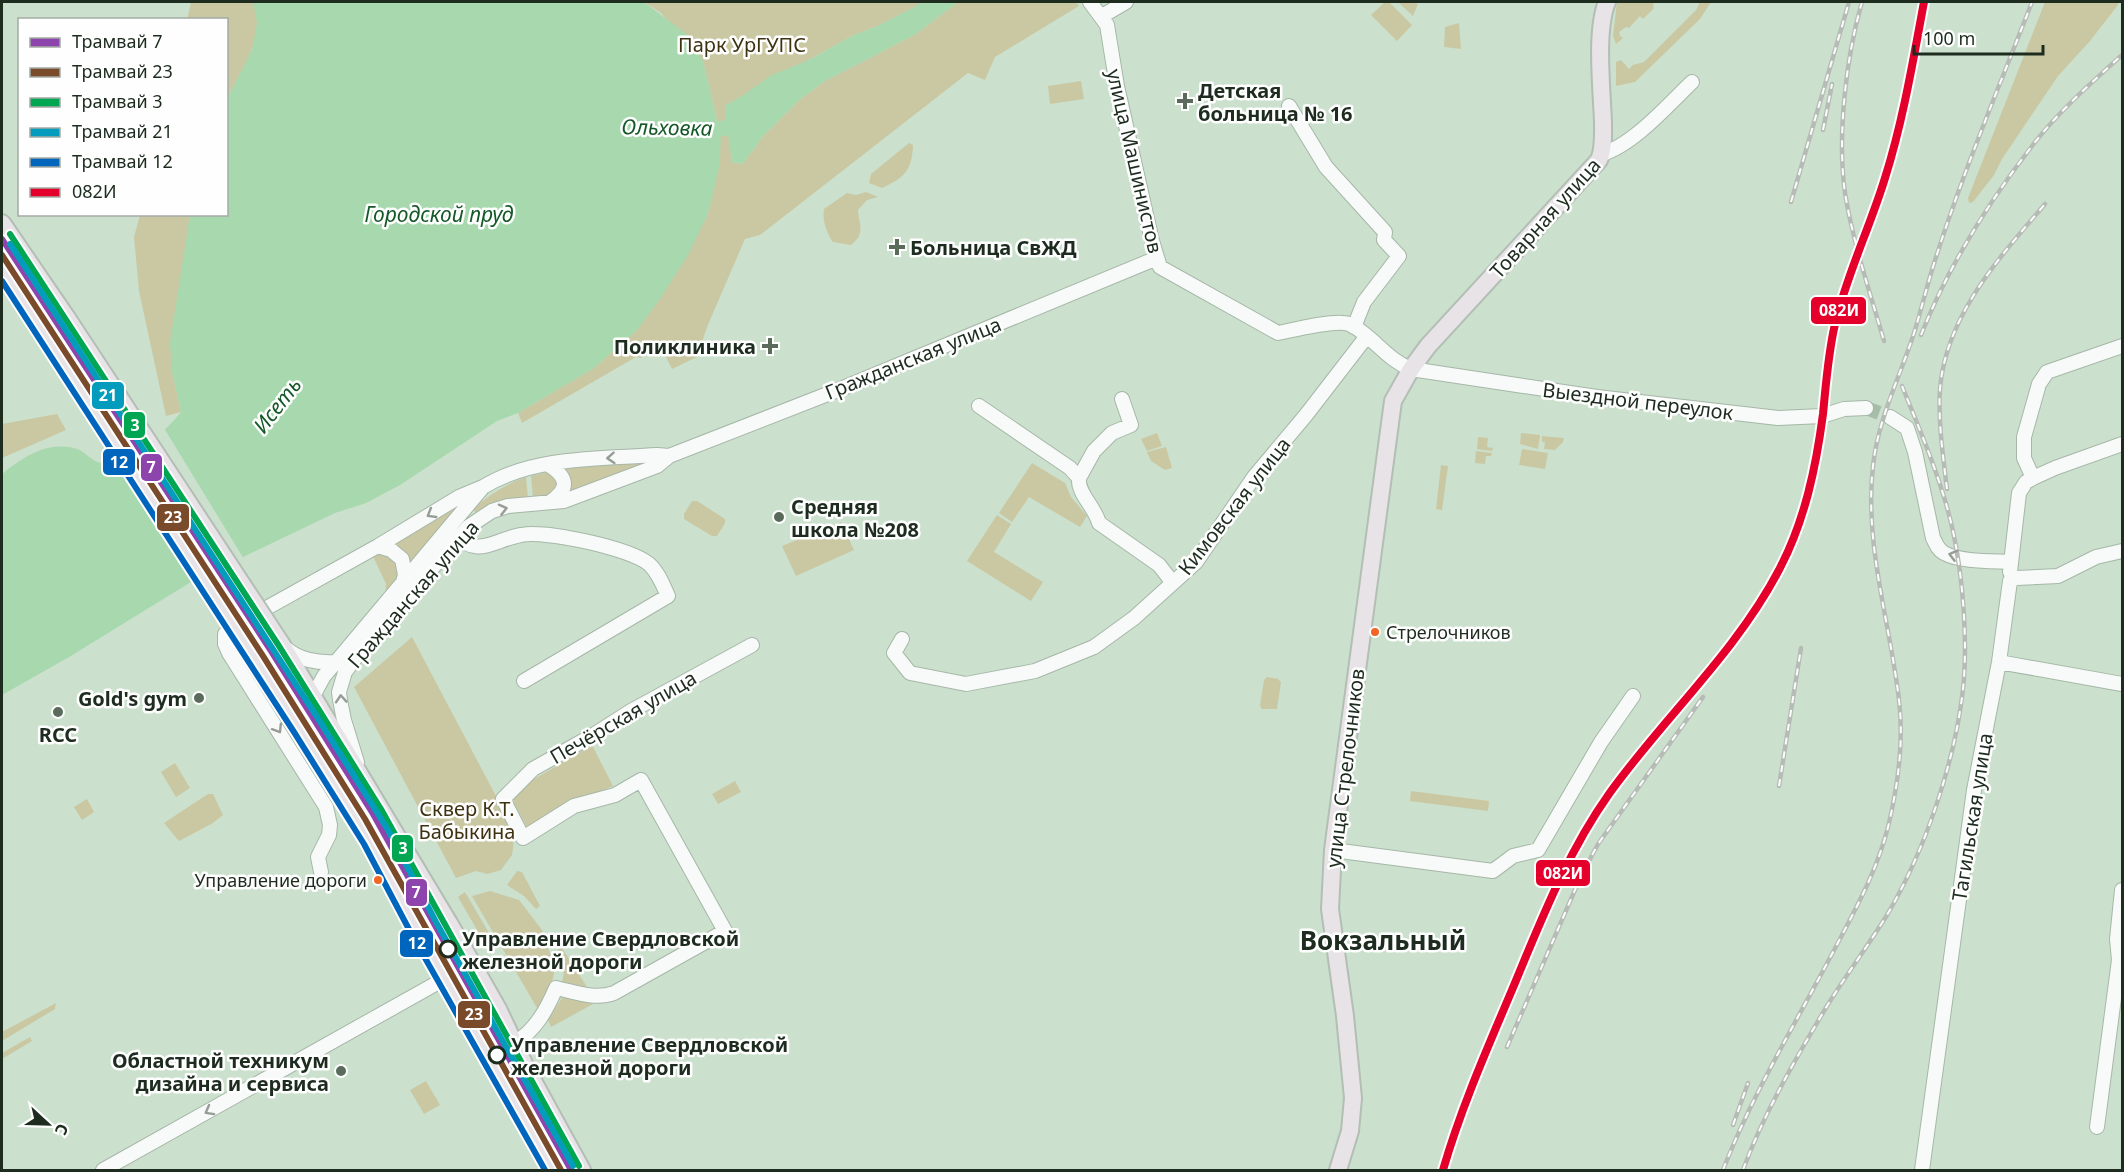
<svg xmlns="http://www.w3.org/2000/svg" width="2124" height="1172" font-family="'Noto Sans',sans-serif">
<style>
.green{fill:#cac8a2}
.water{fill:#a7d8ae}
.pier{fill:#cbe0cd}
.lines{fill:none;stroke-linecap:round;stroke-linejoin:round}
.river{stroke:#a7d8ae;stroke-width:15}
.minor-tunnel{stroke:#a8bcaa;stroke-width:14;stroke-dasharray:14 7;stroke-linecap:butt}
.minor-casing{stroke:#a6b7a8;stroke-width:16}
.major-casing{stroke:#b3beb4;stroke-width:20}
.minor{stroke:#f7faf8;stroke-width:14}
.major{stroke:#e7e3e7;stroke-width:16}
.rail-casing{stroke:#b6bbb6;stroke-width:4.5}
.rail{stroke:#fefefe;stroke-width:2;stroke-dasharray:7;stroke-linecap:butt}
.major-bridge-casing{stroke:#b3beb4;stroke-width:20;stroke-linecap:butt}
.major-bridge{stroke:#e7e3e7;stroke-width:16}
.rail-1-casing{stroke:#fefefe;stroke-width:12}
.rail-1{stroke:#e4002b;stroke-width:8}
.tram-1-casing{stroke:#fefefe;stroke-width:10}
.tram-2-casing{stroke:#fefefe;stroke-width:10}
.tram-3-casing{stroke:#fefefe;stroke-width:10}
.tram-4-casing{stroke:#fefefe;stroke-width:10}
.tram-5-casing{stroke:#fefefe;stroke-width:10}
.tram-1{stroke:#8e44ad;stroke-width:6}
.tram-2{stroke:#7a4b2a;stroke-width:6}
.tram-3{stroke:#00a651;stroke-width:6}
.tram-4{stroke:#039cbc;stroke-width:6}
.tram-5{stroke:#0065bd;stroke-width:6}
.oneway{stroke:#959d96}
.poi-dot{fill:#5a6b5c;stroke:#fefefe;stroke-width:2}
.bus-dot{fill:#f26522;stroke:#fefefe;stroke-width:2}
.stop-dot{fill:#fefefe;stroke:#1d2c1f;stroke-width:3}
.labels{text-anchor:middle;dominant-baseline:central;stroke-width:5;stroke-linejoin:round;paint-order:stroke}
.bus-label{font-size:18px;fill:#1d2c1f;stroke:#fefefe;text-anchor:start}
.park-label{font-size:20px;fill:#3e3211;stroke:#fefefe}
.poi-label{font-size:20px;font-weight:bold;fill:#1d2c1f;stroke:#fefefe;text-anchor:start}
.street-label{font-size:20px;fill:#1d2c1f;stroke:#fefefe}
.stop-label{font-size:20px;font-weight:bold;fill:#1d2c1f;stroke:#fefefe;text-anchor:start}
.water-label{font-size:21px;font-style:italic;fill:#155828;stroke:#fefefe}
.district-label{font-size:26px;font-weight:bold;fill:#1d2c1f;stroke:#fefefe}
.line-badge{stroke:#fefefe;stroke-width:2}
.badge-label{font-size:16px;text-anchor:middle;font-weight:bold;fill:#fff}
</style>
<rect width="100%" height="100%" fill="#cbe0cd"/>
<path class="green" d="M191,2H253C268,35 241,70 227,99L226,20H187Z
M644,2H920L917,6L878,26L854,35L727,105L726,121L724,123L717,121L703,61L661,13Z
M958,2H1076L1079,6L995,57L985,80L968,73L760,235L745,239L707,327L697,357L672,369L664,353L646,354L641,358L636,357L522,423L518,413L594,368L637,330L707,216L720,162V134L729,135L732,162L743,164C748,154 757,148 761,138L799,100L825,81L916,34Z
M1385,2H1389L1412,25L1397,41L1371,15Z
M1398,2H1410L1418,4L1413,16Z
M1617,2H1655L1653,4L1654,8L1643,19L1640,16L1629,28L1626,27L1619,32L1620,36L1623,38L1616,44L1613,36Z
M1700,2H1711L1700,19L1635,82L1616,86V62L1621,60L1629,69L1633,65L1644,62L1696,10Z
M2045,2H2118V5L2090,41L2058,76L2002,159L1994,175L1973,202L1969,203L1968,198Z
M1459,23L1461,49L1444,47L1445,27Z
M1081,81L1084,99L1050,104L1048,86Z
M909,143L913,145C912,171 904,178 882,188L869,183L871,174Z
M866,192L878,197L867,200L858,210C859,226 866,233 851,245L833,242C827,234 822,220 824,209L847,193L856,195Z
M140,215H190L172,371L181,412L166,416L139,291L134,237Z
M57,414L66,430L2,458V424Z
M1157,433L1162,446L1147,451L1141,439Z
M1521,433L1540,435L1538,449L1520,444Z
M1542,436L1564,438L1563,442L1555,450L1544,449L1545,442H1542Z
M1478,437L1488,438L1487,447L1493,448L1492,451L1477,449Z
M1166,447L1172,468L1165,470L1151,461L1147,452Z
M1522,449L1548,453L1545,469L1519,465Z
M1476,451L1492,453L1491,456H1486L1485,464L1475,463Z
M664,458L565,495L560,467Z
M1032,463L1065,483L1071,497L1087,516L1080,527L1029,497L1012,522L999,513Z
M1441,465L1448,466L1442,510L1436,509Z
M548,472L559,479L554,495L533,499L531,476Z
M526,477L528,499L486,507L476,513L473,509C489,495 506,484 526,477Z
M692,501H697L725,519V523L717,536H712L684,519V514Z
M461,503L409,569L386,543Z
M997,515L1011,524L994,552L1043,582L1031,601L967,561Z
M841,522L854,550L796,576L782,546Z
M377,551L394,559L400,573L398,582L385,596L386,584L372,554Z
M412,637L515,832L512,855L501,870L487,874L476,871L456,878L354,687Z
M1267,677L1278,679L1281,682L1277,709H1262L1260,706L1264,680Z
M592,745L613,786L569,804L528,829L509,794Z
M175,763L190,788L176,797L161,772Z
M735,781L741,792L718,804L712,794Z
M1411,791L1489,801L1488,811L1410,801Z
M208,794H213L223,815L213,823L179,841L164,823Z
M87,799L94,812L82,820L74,807Z
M517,871L522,872L540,906L536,909L524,896L507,885Z
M490,891L519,900L542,930L555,968L550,993L537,1008L472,896Z
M465,892L496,945L488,949L458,897Z
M562,948L587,987L562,982C566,970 562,961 558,949Z
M567,996L587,997L593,1004L551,1027L548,1020L562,998Z
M56,1003L55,1009L2,1041V1032Z
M30,1037L32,1041L2,1059V1053Z
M426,1081L440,1105L424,1114L410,1090Z"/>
<path class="water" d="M253,2H644L689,36L703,61L717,121L721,128L720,162L714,190L707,216L688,255L660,299L637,330L594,368L518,413L497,421L400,485L366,503L335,513L191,582L69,657L2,695V474C23,457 49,440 77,449C86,452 91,461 101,463C124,468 168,430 181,412L172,371L170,343L189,221L190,215L226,214L227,99L252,50L257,23Z
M920,2H958L916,34L825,81L799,100L761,138C757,148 748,154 743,164L732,162L726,121V105L742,96L772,75L809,60L854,35L878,26L916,6Z"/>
<path class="pier" d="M164,428L244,559L193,584L116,459Z"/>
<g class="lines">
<path class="river" d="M702,132L736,126L747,118"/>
<path class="minor-tunnel" d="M1866,408L1890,417"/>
<g class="minor-casing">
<path id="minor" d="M1090,2L1107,25L1117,86L1152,241L1160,267L1278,333C1293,330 1336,319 1349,324C1359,328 1368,337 1376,344C1387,354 1396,363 1411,369L1597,397L1778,418L1822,416L1844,409L1866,408
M1102,16L1126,2
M1289,106L1326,167L1385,232L1384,240L1399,256L1364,302L1354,327
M1602,154C1633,145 1668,105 1692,82
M979,406L1070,468L1079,478C1077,493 1095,507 1099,523L1159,565L1173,583
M1890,417L1907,428L1915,452L1933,538C1936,544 1938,550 1944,553C1960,562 1992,561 2011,562
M547,464C567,476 571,488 550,502
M1079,478L1094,451L1112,433L1131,425L1122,399
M2033,478L2024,458V437L2039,384L2047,372L2122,346
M453,534C480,559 492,540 521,535C546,530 629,548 649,564C658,572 663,585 668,596L524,681
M378,546L391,550L402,559L405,575L402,585
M2010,572L2019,493L2026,482L2033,478L2055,468L2122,444
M902,639L894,653L910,673L966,684L1035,671L1094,647L1134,618L1196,562L1254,477L1306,415L1367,336
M285,648C300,660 316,663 336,662
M1999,662L2122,684
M313,696L324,676L336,662L483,487C533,456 600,459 657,455L669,456
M357,762L344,720L340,700L339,692L345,672L362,649L468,527L492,511L508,506L564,501L657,466L669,456L838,390L1157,258
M1333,850L1493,871L1513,856L1538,850L1601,742L1633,696
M321,872L318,857L329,835L330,825L326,807L229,653L225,644V634L234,626L378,546L459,497L483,487
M515,1043C536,1029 546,1011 556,988C575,992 595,1000 614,993L725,931L641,780L615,795L574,806L523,838L503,799L533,769L595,734L631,711L752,645
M2097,1127L2119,960L2117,939L2122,890
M103,1170L446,978
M1922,1170L1974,790L1999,662L2010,581L2016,578L2058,576L2096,557L2122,551"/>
</g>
<g class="major-casing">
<path id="major" d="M2,223L67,318
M2,261L47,330
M282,645L449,923L498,1009L526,1068L582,1170
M257,659L371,842L502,1083L555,1170
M1338,1170L1350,1131L1353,1098L1345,1016L1330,909L1333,850L1393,401L1411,369L1428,346L1599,160C1604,149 1603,135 1603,123C1602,90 1595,31 1607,2"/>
</g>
<use href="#minor" class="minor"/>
<use href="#major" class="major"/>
<g class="rail-casing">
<path id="rail" d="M1862,2C1846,57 1837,136 1845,193C1853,243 1870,292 1884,341
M1823,130L1832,84
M1791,202L1849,2
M1921,335C1948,267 1988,203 2032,146C2058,112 2091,83 2122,55
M1947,489C1943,456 1938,422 1940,389C1946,315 2000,257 2045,204
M1779,786L1801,648
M1507,1047L1581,876L1598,844L1703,697
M1733,1125L1748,1083
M1723,1170C1752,1095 1794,1026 1832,954C1854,912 1878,870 1889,823C1898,784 1904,741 1899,700C1890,622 1864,545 1873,466C1878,418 1901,375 1915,330C1921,310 1926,290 1932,270C1960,179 1998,90 2032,2
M1743,1170C1764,1113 1796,1058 1827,1006C1846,975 1868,946 1887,915C1925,851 1955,762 1963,689C1968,641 1963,578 1953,531C1942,481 1921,433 1902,386"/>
</g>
<use href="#rail" class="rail"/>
<g class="major-bridge-casing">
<path id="major-bridge" d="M67,318L282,645
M47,330L257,659"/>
</g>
<use href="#major-bridge" class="major-bridge"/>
<g class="rail-1-casing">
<path id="rail-1" d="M1443,1170C1461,1108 1487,1049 1512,990C1540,923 1567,853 1609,794C1664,717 1736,653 1780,568C1805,520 1816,467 1823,414C1826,384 1828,354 1835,324C1847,274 1870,227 1885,178C1903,121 1913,61 1924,2"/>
</g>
<use href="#rail-1" class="rail-1"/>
<g class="tram-1-casing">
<path id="tram-1" d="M2,239L271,651L373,814L571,1170"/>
</g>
<g class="tram-2-casing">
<path id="tram-2" d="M2,255L263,656L365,819L561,1170"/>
</g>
<g class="tram-3-casing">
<path id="tram-3" d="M10,234L279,646L381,809L579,1166"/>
</g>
<g class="tram-4-casing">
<path id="tram-4" d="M10,244L317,717L388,830L436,922L573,1166"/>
</g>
<g class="tram-5-casing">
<path id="tram-5" d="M2,281L294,732L364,844L412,935L545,1170"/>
</g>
<use href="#tram-1" class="tram-1"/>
<use href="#tram-2" class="tram-2"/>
<use href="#tram-3" class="tram-3"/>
<use href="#tram-4" class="tram-4"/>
<use href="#tram-5" class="tram-5"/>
</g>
<defs><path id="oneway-chevron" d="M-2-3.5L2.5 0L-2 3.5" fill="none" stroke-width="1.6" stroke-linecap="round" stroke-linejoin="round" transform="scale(1.5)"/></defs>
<g class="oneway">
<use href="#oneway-chevron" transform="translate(611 458) rotate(176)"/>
<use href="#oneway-chevron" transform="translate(503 509) rotate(-14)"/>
<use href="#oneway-chevron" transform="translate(431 514) rotate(149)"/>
<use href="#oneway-chevron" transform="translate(1953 555) rotate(-165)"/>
<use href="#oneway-chevron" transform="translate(341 699) rotate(-94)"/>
<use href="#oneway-chevron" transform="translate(278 729) rotate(58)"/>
<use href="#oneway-chevron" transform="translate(209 1111) rotate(151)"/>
</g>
<g class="poi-dot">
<path d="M1182 92h6v6h6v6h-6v6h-6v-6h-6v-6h6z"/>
<path d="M894 238h6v6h6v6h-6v6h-6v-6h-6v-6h6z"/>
<path d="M767 337h6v6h6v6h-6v6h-6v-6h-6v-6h6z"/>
<circle cx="779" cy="517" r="6"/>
<circle cx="199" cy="698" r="6"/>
<circle cx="58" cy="712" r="6"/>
<circle cx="341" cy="1071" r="6"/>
</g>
<g class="bus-dot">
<circle cx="1375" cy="632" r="5"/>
<circle cx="378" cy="880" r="5"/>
</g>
<g class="stop-dot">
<circle cx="448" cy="949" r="8"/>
<circle cx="497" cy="1055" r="8"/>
</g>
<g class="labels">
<g class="bus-label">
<text x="1386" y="632">Стрелочников</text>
<text x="367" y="880" text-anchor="end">Управление дороги</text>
</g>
<g class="park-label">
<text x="742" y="44">Парк УрГУПС</text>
<text x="467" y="808">Сквер К.Т.<tspan x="467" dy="23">Бабыкина</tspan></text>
</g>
<g class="poi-label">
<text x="1198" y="90">Детская<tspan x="1198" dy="23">больница № 16</tspan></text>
<text x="910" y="247">Больница СвЖД</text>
<text x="756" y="346" text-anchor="end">Поликлиника</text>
<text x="791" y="506">Средняя<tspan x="791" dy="23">школа №208</tspan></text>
<text x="187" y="698" text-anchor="end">Gold's gym</text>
<text x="58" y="734" text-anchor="middle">RCC</text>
<text x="329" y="1060" text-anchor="end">Областной техникум<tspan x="329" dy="23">дизайна и сервиса</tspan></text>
</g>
<g class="street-label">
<text transform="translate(1135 161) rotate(77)">улица Машинистов</text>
<text transform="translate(1545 218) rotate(-48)">Товарная улица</text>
<text transform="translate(913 358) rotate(-22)">Гражданская улица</text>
<text transform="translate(1638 401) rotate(7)">Выездной переулок</text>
<text transform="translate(1234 506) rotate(-52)">Кимовская улица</text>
<text transform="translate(413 594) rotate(-49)">Гражданская улица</text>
<text transform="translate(623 717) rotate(-30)">Печёрская улица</text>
<text transform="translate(1345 768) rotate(-83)">улица Стрелочников</text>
<text transform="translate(1972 817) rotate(-81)">Тагильская улица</text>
</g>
<g class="stop-label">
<text x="462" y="938">Управление Свердловской<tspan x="462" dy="23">железной дороги</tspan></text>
<text x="511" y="1044">Управление Cвердловской<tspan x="511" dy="23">железной дороги</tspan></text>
</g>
<g class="water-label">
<text transform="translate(667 127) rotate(1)">Ольховка</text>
<text x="439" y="214">Городской пруд</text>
<text transform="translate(277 405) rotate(-52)">Исеть</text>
</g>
<g class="district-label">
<text x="1383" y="940">Вокзальный</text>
</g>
</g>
<g class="line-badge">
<rect x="1810" y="296" width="57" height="29" rx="6" fill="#e4002b"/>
<rect x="91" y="381" width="34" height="29" rx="6" fill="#039cbc"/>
<rect x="123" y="411" width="23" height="28" rx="6" fill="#00a651"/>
<rect x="102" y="448" width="34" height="28" rx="6" fill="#0065bd"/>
<rect x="140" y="453" width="23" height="29" rx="6" fill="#8e44ad"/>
<rect x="156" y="503" width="34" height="29" rx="6" fill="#7a4b2a"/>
<rect x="391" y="834" width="23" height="29" rx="6" fill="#00a651"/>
<rect x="1535" y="859" width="56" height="28" rx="6" fill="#e4002b"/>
<rect x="405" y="878" width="23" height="29" rx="6" fill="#8e44ad"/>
<rect x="399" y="929" width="35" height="29" rx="6" fill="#0065bd"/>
<rect x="457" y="1000" width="34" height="29" rx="6" fill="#7a4b2a"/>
</g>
<g class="badge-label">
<text x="1839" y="316">082И</text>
<text x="108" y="401">21</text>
<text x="135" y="431">3</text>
<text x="119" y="468">12</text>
<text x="151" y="473">7</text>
<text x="173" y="523">23</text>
<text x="403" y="854">3</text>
<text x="1563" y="879">082И</text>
<text x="416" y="898">7</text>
<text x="417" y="949">12</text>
<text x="474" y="1020">23</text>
</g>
<rect width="2124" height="1172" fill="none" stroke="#1d2c1f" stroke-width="6"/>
<rect x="18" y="18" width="210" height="198" fill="#fefefe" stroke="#a4aaa5" stroke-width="1.5"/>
<rect x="30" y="38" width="30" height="9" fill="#8e44ad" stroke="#a4aaa5" stroke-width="1.5"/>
<text x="72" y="48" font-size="18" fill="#1d2c1f">Трамвай 7</text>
<rect x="30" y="68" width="30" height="9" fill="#7a4b2a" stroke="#a4aaa5" stroke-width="1.5"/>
<text x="72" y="78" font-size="18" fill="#1d2c1f">Трамвай 23</text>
<rect x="30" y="98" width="30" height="9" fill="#00a651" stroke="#a4aaa5" stroke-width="1.5"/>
<text x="72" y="108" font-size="18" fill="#1d2c1f">Трамвай 3</text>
<rect x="30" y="128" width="30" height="9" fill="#039cbc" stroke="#a4aaa5" stroke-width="1.5"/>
<text x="72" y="138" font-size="18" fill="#1d2c1f">Трамвай 21</text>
<rect x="30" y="158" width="30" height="9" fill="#0065bd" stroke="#a4aaa5" stroke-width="1.5"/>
<text x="72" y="168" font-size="18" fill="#1d2c1f">Трамвай 12</text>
<rect x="30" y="188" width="30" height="9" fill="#e4002b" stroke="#a4aaa5" stroke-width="1.5"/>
<text x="72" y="198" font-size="18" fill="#1d2c1f">082И</text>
<g transform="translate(48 1124) rotate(112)" stroke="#fefefe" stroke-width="4.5" paint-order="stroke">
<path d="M0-4.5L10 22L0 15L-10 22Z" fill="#1d2c1f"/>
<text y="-9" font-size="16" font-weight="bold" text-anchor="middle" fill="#1d2c1f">С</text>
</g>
<path d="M1914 45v9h129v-9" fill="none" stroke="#1d2c1f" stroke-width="3"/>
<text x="1923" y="45" font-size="18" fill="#1d2c1f" stroke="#fefefe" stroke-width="4.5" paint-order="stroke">100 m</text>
</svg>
